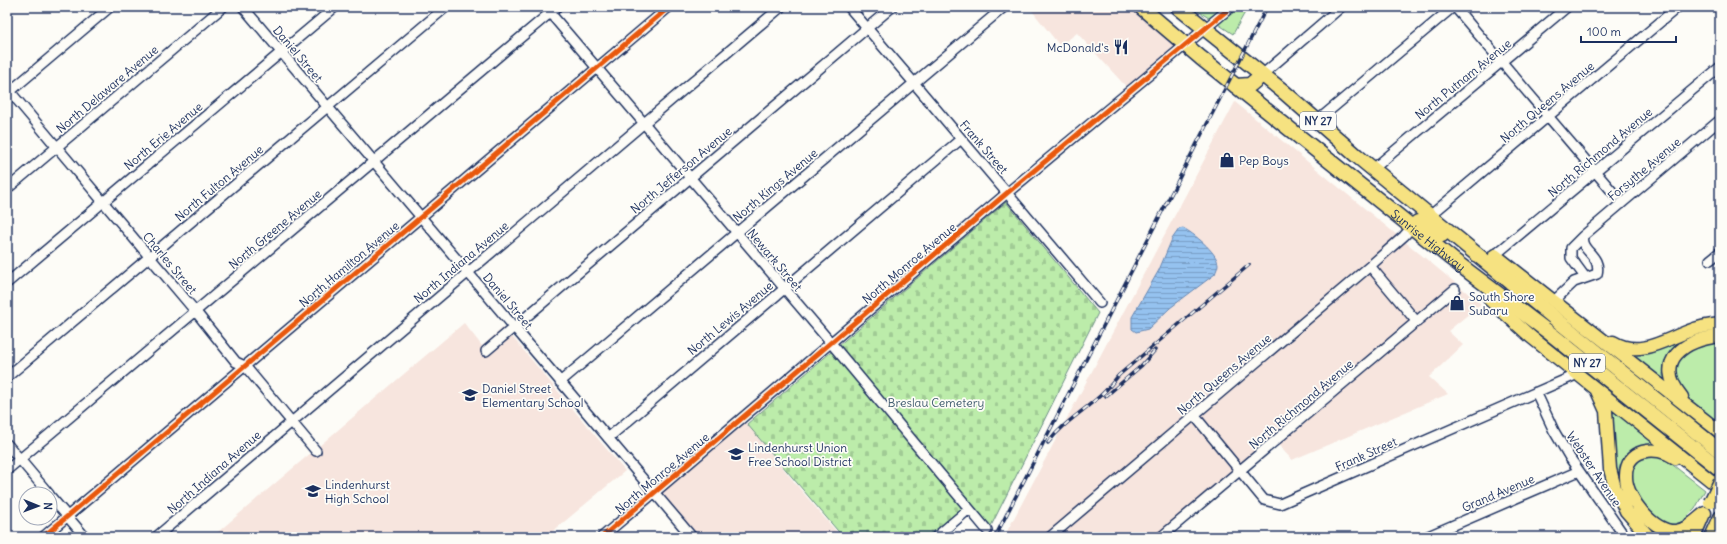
<svg xmlns="http://www.w3.org/2000/svg" width="1727" height="544" font-family="Delius,sans-serif">
<style>
.built{fill:#f7e5de}
.green{fill:#bcecaa;stroke:#6c8e84}
.cemetery{fill:url(#cemetery-stones);stroke:#6c8e84}
.water{fill:url(#water-rules);stroke:#6487b5}
.lines{fill:none;stroke-linecap:round;stroke-linejoin:round}
.minor-casing{stroke:#1b2f5e;stroke-width:12}
.major-casing{stroke:#1b2f5e;stroke-width:15}
.highway-casing{stroke:#1b2f5e;stroke-width:17}
.minor{stroke:#fdfcf7;stroke-width:9}
.major{stroke:#f6e281;stroke-width:12}
.highway{stroke:#f6e281;stroke-width:14}
.rail-casing{stroke:#1b2f5e;stroke-width:3.5}
.rail{stroke:#fdfcf7;stroke-width:2;stroke-dasharray:6;stroke-linecap:butt}
.major-bridge-casing{stroke:#1b2f5e;stroke-width:15;stroke-linecap:butt}
.major-bridge{stroke:#f6e281;stroke-width:12}
.cycleway-casing{stroke:#fdfcf7;stroke-width:8}
.cycleway{stroke:#e8590c;stroke-width:5}
.labels{text-anchor:middle;dominant-baseline:central;stroke-width:3.5;stroke-linejoin:round;paint-order:stroke}
.shield{fill:#fdfcf7;stroke:#5f6c8c;stroke-width:1}
.shield-label{font-size:11px;font-weight:bold;fill:#1b2f5e}
.poi-label{font-size:12px;fill:#1b2f5e;stroke:#fdfcf7;text-anchor:start}
.street-label{font-size:12px;fill:#1b2f5e;stroke:#fdfcf7}
.park-label{font-size:12px;fill:#435e71;stroke:#fdfcf7}
</style>
<defs>
<pattern id="cemetery-stones" width="16" height="16" patternUnits="userSpaceOnUse"><rect width="16" height="16" fill="#bcecaa"/><path d="M2 7V4a2 2 0 0 1 4 0v3zM10 15v-3a2 2 0 0 1 4 0v3z" fill="#a1cb95"/></pattern>
<pattern id="water-rules" width="6" height="5" patternUnits="userSpaceOnUse"><rect width="6" height="5" fill="#95c2ef"/><path d="M0 2.5h6" fill="none" stroke="#799ec5"/></pattern>
</defs>
<rect width="100%" height="100%" fill="#fdfcf7"/>
<filter id="ink" filterUnits="userSpaceOnUse"><feTurbulence type="fractalNoise" baseFrequency=".025" numOctaves="2"/><feDisplacementMap in="SourceGraphic" scale="8" xChannelSelector="R" yChannelSelector="G"/><feConvolveMatrix kernelMatrix="1 2 1 2 8 2 1 2 1" color-interpolation-filters="sRGB"/></filter>
<g filter="url(#ink)">
<path class="built" d="M1029,7H1141L1185,45L1130,91L1077,33L1060,46Z
M1235,102L1481,304L1448,331L1463,345L1429,377L1448,394L1292,460L1272,438L1155,537H1004Z
M464,323L482,346L504,327L625,471L546,537H212Z
M742,418L800,489L841,537H692L655,493Z"/>
<path class="green" d="M1192,7H1248L1233,34Z
M1720,329V333L1677,346L1665,360L1667,362L1666,373H1663V376H1666L1662,380L1630,357L1632,354L1635,355V354L1694,333Z
M1720,341V425L1682,394L1675,364L1688,348Z
M1614,412L1658,444L1656,447L1632,452L1629,501L1681,533V537H1654L1634,517L1617,487L1611,421L1614,419L1613,416H1610Z
M1654,455L1669,462L1705,490L1695,509L1679,525C1674,524 1668,524 1663,522C1647,514 1622,482 1635,464C1639,458 1648,457 1654,455Z"/>
<path class="cemetery" d="M1006,202L1098,313L991,526L970,502L927,537H843L747,424Z"/>
<path class="water" d="M1183,228C1193,233 1217,252 1218,264C1218,267 1216,271 1215,274L1170,308L1148,329L1136,332L1132,329V317L1159,270L1172,239L1179,229Z"/>
<g class="lines">
<g class="minor-casing">
<path id="minor" d="M243,7L692,537
M545,7L831,343L987,530
M849,7L914,83L1100,303
M1455,7L1616,196
M1719,7L1720,8
M1262,75L1341,7
M7,88L196,312L236,362L245,366L316,451
M7,94L110,7
M1317,121L1453,7
M1373,169L1567,7
M7,189L223,7
M1431,215L1678,7
M1583,236L1571,248V258L1585,277
M1495,255L1720,67
M1710,260L1720,252
M1370,266L1417,322
M7,283L335,7
M1554,301L1574,282L1597,274C1602,255 1579,251 1583,236L1720,120
M486,351L892,7
M7,377L446,7
M560,382L1004,7
M1536,392L1554,431L1570,458L1625,537
M1194,415L1264,500L1280,504L1578,374
M608,438L961,139
M7,444L49,494
M7,470L557,7
M50,496L85,537
M43,537L669,7
M156,537L781,7
M602,537L1007,193L1231,7
M936,537L969,509
M1050,537L1370,266L1404,236L1412,227
M1161,537L1455,289
M1426,537L1579,471"/>
</g>
<g class="major-casing">
<path id="major" d="M1495,255L1720,432
M1490,300L1531,337L1720,488
M1613,342C1640,358 1664,340 1689,331C1699,327 1710,325 1720,324
M1597,391L1606,411L1610,469L1615,488L1626,511L1649,537
M1682,397C1652,360 1685,340 1720,336
M1675,458C1656,444 1625,449 1626,477C1626,498 1654,533 1676,531C1688,529 1696,520 1705,513
M1694,537L1703,516
M1711,537L1720,517"/>
</g>
<g class="highway-casing">
<g id="highway">
<path id="s1" d="M1141,7L1201,58L1452,259L1551,334L1720,469"/>
<path d="M1178,7L1284,92L1357,156L1563,325L1720,451"/>
<path d="M1236,86L1250,85L1262,75"/>
<path d="M1412,227L1418,222L1428,224L1442,235"/>
</g>
</g>
<use href="#minor" class="minor"/>
<use href="#major" class="major"/>
<use href="#highway" class="highway"/>
<g class="rail-casing">
<path id="rail" d="M1106,396L1141,366L1155,350
M1048,443C1062,424 1082,412 1100,396C1107,390 1113,382 1119,375L1249,265
M995,537L1267,7"/>
</g>
<use href="#rail" class="rail"/>
<g class="major-bridge-casing">
<path id="major-bridge" d="M1710,502L1720,481"/>
</g>
<use href="#major-bridge" class="major-bridge"/>
<g class="cycleway-casing">
<path id="cycleway" d="M43,537L669,7
M602,537L1007,193L1231,7"/>
</g>
<use href="#cycleway" class="cycleway"/>
</g>
</g>
<defs>
<g id="restaurant-bare" transform="scale(1.2)"><path d="M-5-6h1v4h1v-4h1v4h1v-4h1v5L-1.5 .5V6h-2V.5L-5-1ZM5-6V6H3V1.5H1.5Q1.5-4 5-6Z" fill="#1b2f5e" stroke="#fdfcf7" stroke-width="2.5" paint-order="stroke"/></g>
<g id="shop-bare" transform="scale(1.2)"><path d="M-5-2.5h2.3a2.7 3.5 0 0 1 5.4 0H5L5.5 6h-11ZM-1.5-2.5h3a1.5 2.3 0 0 0-3 0Z" fill="#1b2f5e" stroke="#fdfcf7" stroke-width="2.5" paint-order="stroke"/></g>
<g id="school-bare" transform="scale(1.2)"><path d="M0-5L7-2L0 1L-7-2ZM-4 1L0 2.5L4 1V4Q0 6-4 4Z" fill="#1b2f5e" stroke="#fdfcf7" stroke-width="2.5" paint-order="stroke"/></g>
</defs>
<g fill-rule="evenodd">
<use href="#restaurant-bare" x="1121" y="47"/>
<use href="#shop-bare" x="1227" y="160"/>
<use href="#shop-bare" x="1457" y="303"/>
<use href="#school-bare" x="470" y="395"/>
<use href="#school-bare" x="736" y="454"/>
<use href="#school-bare" x="313" y="491"/>
</g>
<g class="labels">
<g class="shield">
<rect x="1300" y="112" width="36" height="18" rx="3"/>
<rect x="1569" y="354" width="36" height="18" rx="3"/>
</g>
<g class="shield-label">
<text x="1318" y="121">NY 27</text>
<text x="1587" y="363">NY 27</text>
</g>
<g class="poi-label">
<text x="1109" y="47" text-anchor="end">McDonald's</text>
<text x="1239" y="160">Pep Boys</text>
<text x="1469" y="296">South Shore<tspan x="1469" dy="14">Subaru</tspan></text>
<text x="482" y="388">Daniel Street<tspan x="482" dy="14">Elementary School</tspan></text>
<text x="748" y="447">Lindenhurst Union<tspan x="748" dy="14">Free School District</tspan></text>
<text x="325" y="484">Lindenhurst<tspan x="325" dy="14">High School</tspan></text>
</g>
<g class="street-label">
<text transform="translate(298 54) rotate(50)">Daniel Street</text>
<text transform="translate(1463 79) rotate(-39)">North Putnam Avenue</text>
<text transform="translate(107 89) rotate(-40)">North Delaware Avenue</text>
<text transform="translate(1547 102) rotate(-40)">North Queens Avenue</text>
<text transform="translate(163 136) rotate(-40)">North Erie Avenue</text>
<text transform="translate(984 147) rotate(49)">Frank Street</text>
<text transform="translate(1600 152) rotate(-40)">North Richmond Avenue</text>
<text transform="translate(1644 169) rotate(-40)">Forsythe Avenue</text>
<text transform="translate(681 170) rotate(-40)">North Jefferson Avenue</text>
<text transform="translate(219 183) rotate(-40)">North Fulton Avenue</text>
<text transform="translate(775 185) rotate(-40)">North Kings Avenue</text>
<text transform="translate(275 229) rotate(-40)">North Greene Avenue</text>
<text stroke="none"><textPath href="#s1" startOffset="370">Sunrise Highway</textPath></text>
<text transform="translate(775 260) rotate(50)">Newark Street</text>
<text transform="translate(461 262) rotate(-40)">North Indiana Avenue</text>
<text transform="translate(170 263) rotate(50)">Charles Street</text>
<text transform="translate(909 263) rotate(-40)">North Monroe Avenue</text>
<text transform="translate(349 264) rotate(-40)">North Hamilton Avenue</text>
<text transform="translate(508 301) rotate(50)">Daniel Street</text>
<text transform="translate(730 318) rotate(-40)">North Lewis Avenue</text>
<text transform="translate(1224 374) rotate(-40)">North Queens Avenue</text>
<text transform="translate(1301 404) rotate(-40)">North Richmond Avenue</text>
<text transform="translate(1366 454) rotate(-24)">Frank Street</text>
<text transform="translate(1594 469) rotate(56)">Webster Avenue</text>
<text transform="translate(214 472) rotate(-41)">North Indiana Avenue</text>
<text transform="translate(662 473) rotate(-40)">North Monroe Avenue</text>
<text transform="translate(1498 493) rotate(-23)">Grand Avenue</text>
</g>
<g class="park-label">
<text x="936" y="402">Breslau Cemetery</text>
</g>
</g>
<rect width="1727" height="544" fill="none" stroke="#fdfcf7" stroke-width="24"/>
<rect x="12" y="12" width="1703" height="520" fill="none" stroke="#1b2f5e" stroke-width="1.5" filter="url(#ink)"/>
<g transform="translate(38 506) rotate(91)"><circle r="19" fill="#fdfcf7" stroke="#a3aaba"/>
<path d="M0-3L7 15L0 10L-7 15Z" fill="#1b2f5e"/>
<text y="-6" font-size="11" font-weight="bold" text-anchor="middle" fill="#1b2f5e">N</text>
</g>
<path d="M1581 36v6h95v-6" fill="none" stroke="#1b2f5e" stroke-width="2"/>
<text x="1587" y="36" font-size="12" fill="#1b2f5e" stroke="#fdfcf7" stroke-width="3" paint-order="stroke">100 m</text>
</svg>
